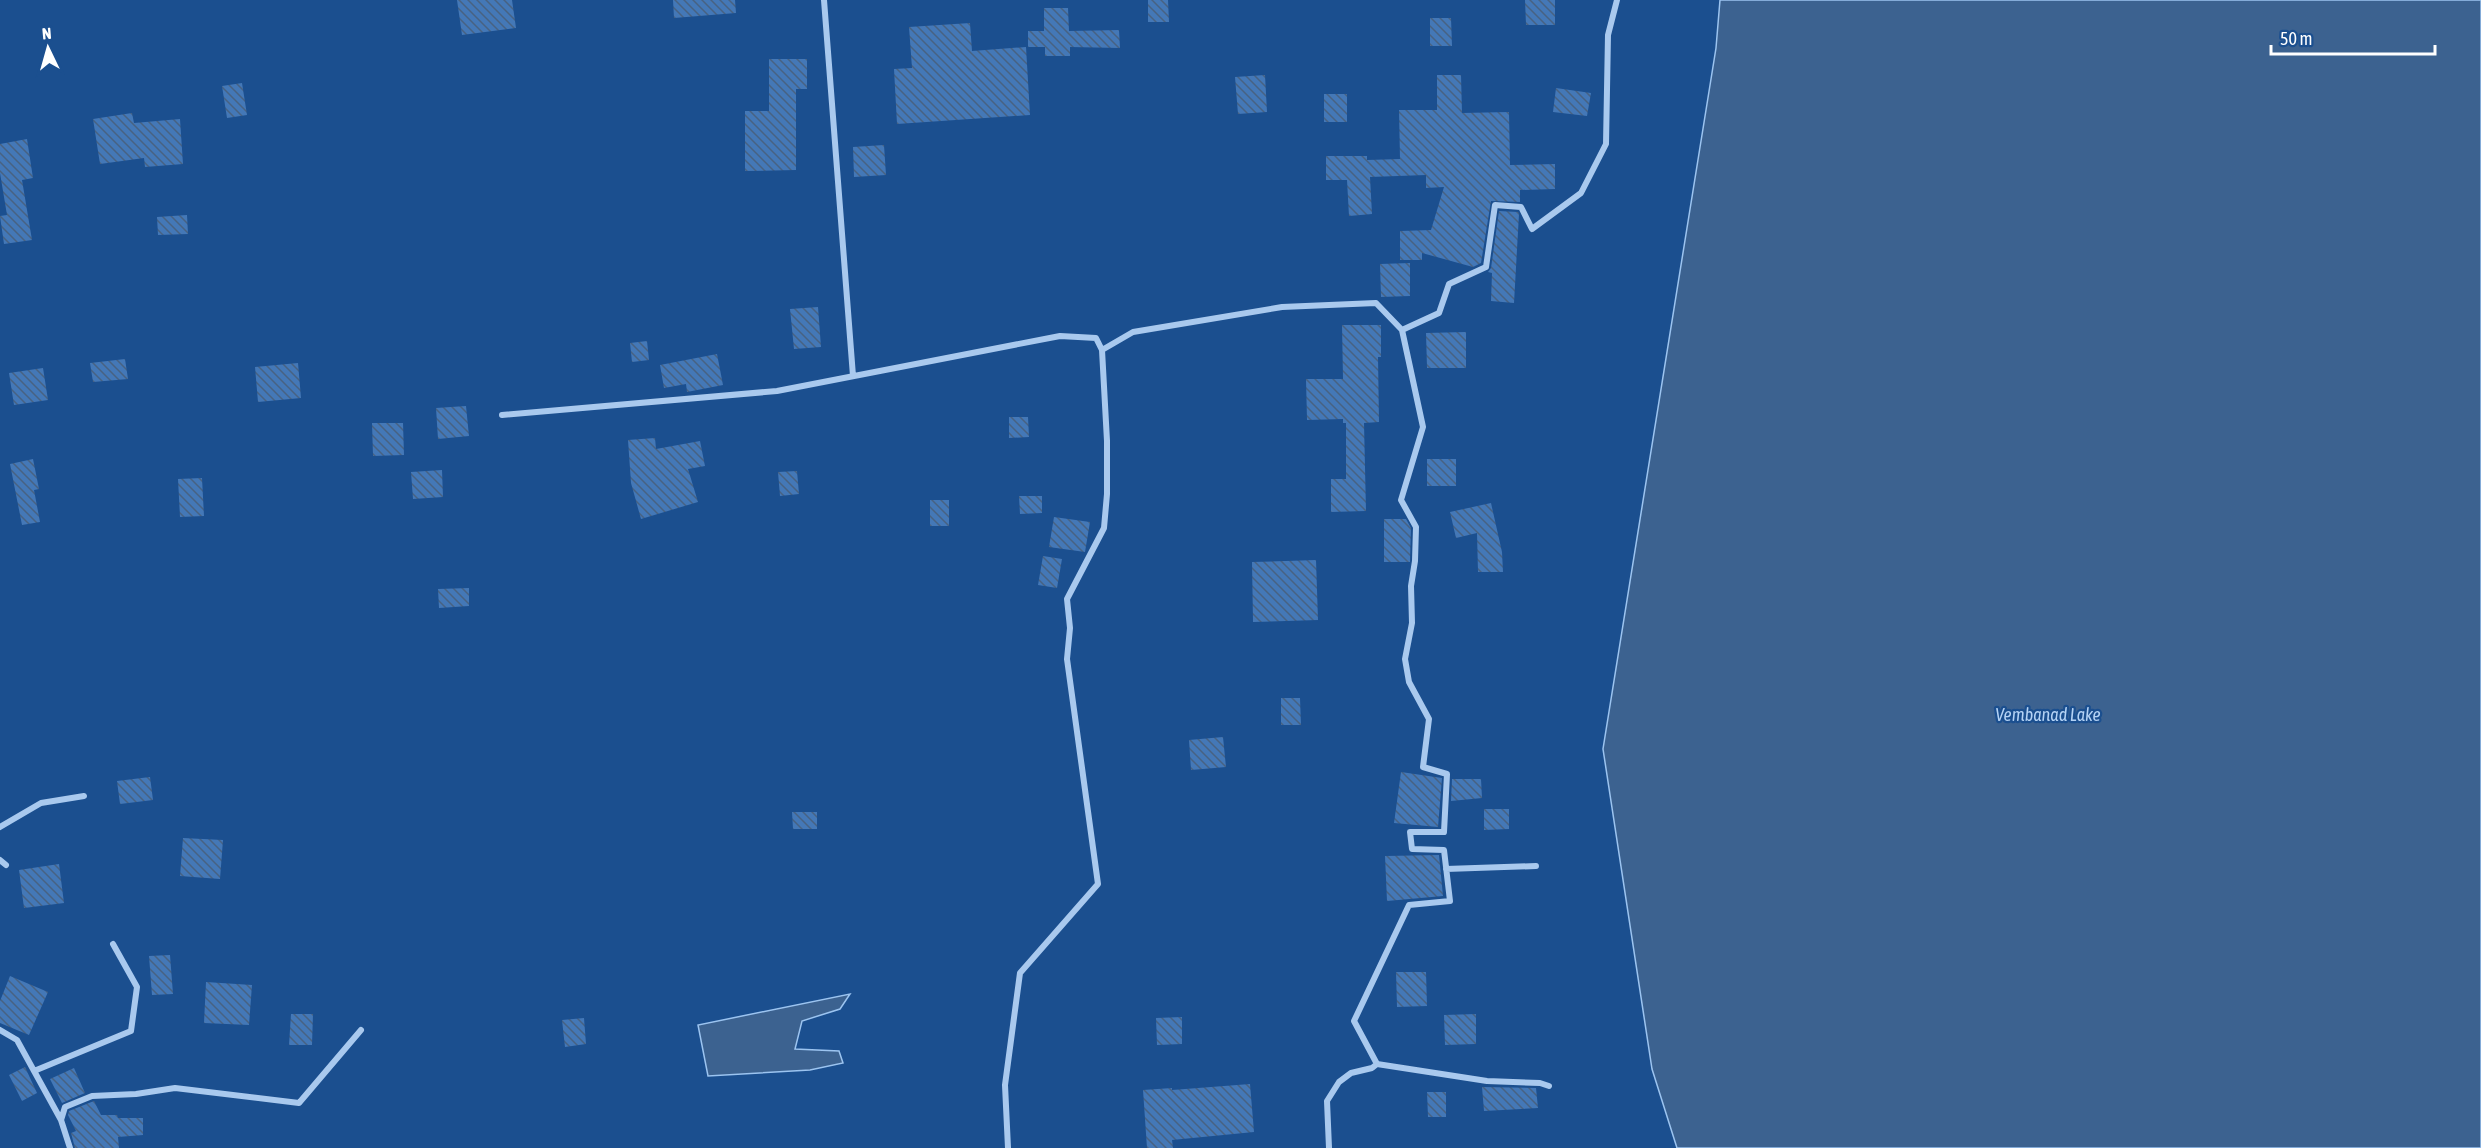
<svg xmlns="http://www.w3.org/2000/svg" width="2481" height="1148" font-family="'Asap Condensed',sans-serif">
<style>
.water{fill:#3c6290;stroke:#9cc4f0;stroke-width:1.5}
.building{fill:url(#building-back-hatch)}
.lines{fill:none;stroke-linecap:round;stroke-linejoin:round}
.street{stroke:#a9c9ee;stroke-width:6}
.labels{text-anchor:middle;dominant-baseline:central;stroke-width:4.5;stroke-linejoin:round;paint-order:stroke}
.water-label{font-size:18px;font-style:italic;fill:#b5d3f5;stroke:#1b4f8f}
</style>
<defs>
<pattern id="building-back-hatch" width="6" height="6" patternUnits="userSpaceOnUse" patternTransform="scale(1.5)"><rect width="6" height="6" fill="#4478b7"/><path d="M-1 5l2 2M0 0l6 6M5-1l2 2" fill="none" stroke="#486282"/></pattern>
</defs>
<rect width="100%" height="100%" fill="#1b4f8f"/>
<path class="water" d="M1720,0H2481V1148H1677L1652,1069L1603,749L1716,48Z
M850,994L840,1009L802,1021L795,1049L839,1051L843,1063L810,1070L708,1076L698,1025Z"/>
<path class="building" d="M457,0H512L516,28L462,35Z
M673,0H735L736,13L674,18Z
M1148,0H1168L1169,22H1148Z
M1525,0H1555V25H1526Z
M1044,8H1068L1069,31L1119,30L1120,48L1070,47V56H1045V47H1028V31H1044Z
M1430,18H1451L1452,46H1430Z
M970,23L972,51L1026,47L1030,115L897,124L894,69L912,68L909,27Z
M769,59H807V89H796V170L745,171V111H769Z
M1265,75L1267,112L1238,114L1235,77Z
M1437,75H1461L1462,113L1509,112L1510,165L1555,164V189L1520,190V202L1491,201L1481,263L1473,267L1422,253V260H1400V231L1431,230L1444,187L1426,188V175L1370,177L1372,214L1349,216L1347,180H1326V156H1367V160L1400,159L1399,110H1437Z
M242,83L247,115L227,118L222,86Z
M1556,88L1591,93L1587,116L1553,112Z
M1324,94H1347V122H1324Z
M132,113L134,123L180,119L183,164L145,167L144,158L100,164L93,119Z
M27,139L33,178L22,180L32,240L4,244L0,216L7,215L0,173V144Z
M884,145L886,175L854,177L853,147Z
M1499,211L1518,212L1519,214L1514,303L1491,301L1492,273L1488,272L1491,268Z
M187,215L188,234L158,235L157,217Z
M1410,263V296L1381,297L1380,264Z
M818,307L821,347L794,349L790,309Z
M1342,325H1381V357H1378L1379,422L1364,423L1366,511L1331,512V479H1346V423H1343V419L1307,420L1306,379H1343Z
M1466,332V368H1427L1426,333Z
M647,341L649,360L632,362L630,343Z
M717,354L723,385L687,392L686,384L664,388L660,365Z
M125,359L128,379L93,382L90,363Z
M298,363L301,398L258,402L255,367Z
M43,368L48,400L14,405L9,373Z
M466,406L469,436L438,439L436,408Z
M1009,417H1028L1029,437L1009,438Z
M372,423H403L404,455L373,456Z
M655,438L656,449L700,441L705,466L688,469L698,502L641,519L631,483L628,440Z
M33,459L39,489L34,490L40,522L22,525L10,464Z
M1427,459H1456V486H1427Z
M442,470L443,497L413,499L411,472Z
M797,471L799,494L780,496L778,472Z
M202,478L204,516L180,517L178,479Z
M1019,496H1042V513L1020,514Z
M930,500H949V526H930Z
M1491,503L1502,552L1503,572H1478L1477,533L1456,538L1450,512Z
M1054,517L1090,522L1085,552L1049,547Z
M1384,519H1406L1411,528L1410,562H1384Z
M1043,556L1062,559L1057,588L1038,585Z
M1316,560L1318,620L1253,622L1252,562Z
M469,588V606L439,608L438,589Z
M1281,698H1300L1301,725H1281Z
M1223,737L1226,767L1191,770L1189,740Z
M1401,772L1442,778L1438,827L1394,823Z
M150,777L153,800L120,804L117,781Z
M1452,779H1481L1482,798L1451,801Z
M1484,809H1509V829L1484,830Z
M792,812H817V829H793Z
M183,838L223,840L220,879L180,876Z
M1439,855L1443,896L1387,901L1385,856Z
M59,864L64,903L24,908L19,870Z
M170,955L173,994L152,995L149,956Z
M1396,972H1426L1427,1006L1397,1007Z
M10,976L48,992L29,1035L0,1023V1001Z
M206,982L252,985L249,1025L204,1023Z
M291,1014H313L312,1045H289Z
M1476,1014V1044L1445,1045L1444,1015Z
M1182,1017V1044L1157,1045L1156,1018Z
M584,1018L586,1044L565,1047L562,1020Z
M25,1067L37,1093L22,1101L9,1075Z
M74,1068L85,1093L62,1103L50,1079Z
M1250,1084L1254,1132L1172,1140L1173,1148H1147L1143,1090L1172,1088V1090Z
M1482,1087L1536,1088L1538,1108L1484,1111Z
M1427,1092H1446V1117H1428Z
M94,1101L101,1115H117L118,1118H143V1135L118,1137L119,1148H75L71,1133L76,1131L68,1115L69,1111Z"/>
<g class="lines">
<path class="street" d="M824,0L853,376
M1102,350L1133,332L1282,307L1376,303L1402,330L1439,313L1449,284L1486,267L1495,205L1521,207L1532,229L1581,193L1606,144L1608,35L1617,0
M502,415L777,391L1060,336L1096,338L1102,350L1107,441V494L1104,528L1067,599L1070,628L1067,659L1098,884L1020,973L1005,1085L1008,1148
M0,827L41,803L84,796
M0,860L6,865
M1446,869L1536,866
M0,1030L17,1040L61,1120L70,1148
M1377,1064L1487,1081L1540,1083L1549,1086
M34,1071L131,1031L137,987L113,944
M61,1120L65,1107L92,1096L136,1094L175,1088L299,1103L361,1030
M1329,1148L1327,1101L1339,1082L1351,1073L1372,1068L1377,1064L1354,1021L1409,905L1450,901L1444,850L1412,849L1410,832H1444L1447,774L1423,767L1429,719L1409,682L1405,659L1412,623L1411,586L1415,561L1416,527L1401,500L1423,427L1402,330"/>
</g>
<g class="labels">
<g class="water-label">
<text x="2048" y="714">Vembanad Lake</text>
</g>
</g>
<g transform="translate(48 48) rotate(355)" stroke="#1b4f8f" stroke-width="4.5" paint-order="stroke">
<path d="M0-4.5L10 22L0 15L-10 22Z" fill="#ffffff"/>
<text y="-9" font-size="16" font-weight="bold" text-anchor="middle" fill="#ffffff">N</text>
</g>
<path d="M2271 45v9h164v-9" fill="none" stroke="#ffffff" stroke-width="3"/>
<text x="2280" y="45" font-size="18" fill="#ffffff" stroke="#1b4f8f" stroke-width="4.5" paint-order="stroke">50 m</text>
</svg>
